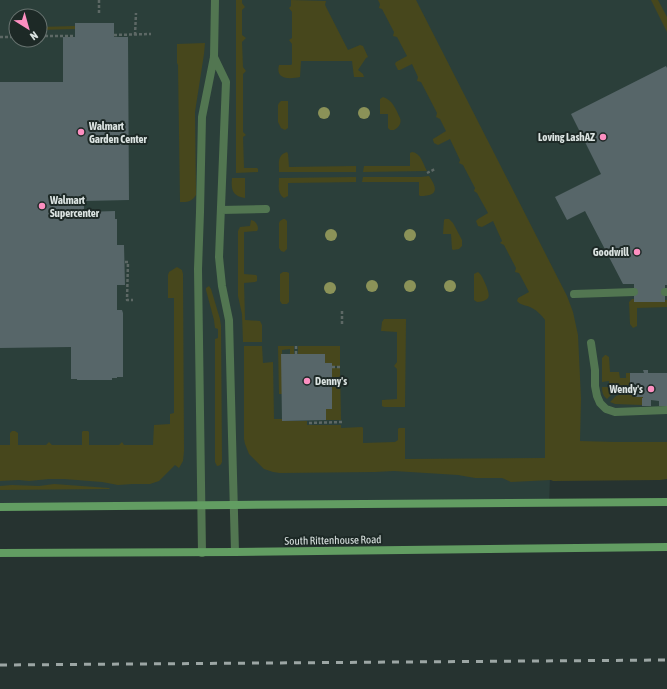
<svg xmlns="http://www.w3.org/2000/svg" width="667" height="689" font-family="'Asap Condensed',sans-serif">
<style>
.built{fill:#2b3f3a;fill-rule:evenodd}
.green{fill:#47471c}
.building{fill:#576669}
.lines{fill:none;stroke-linecap:round;stroke-linejoin:round}
.path{stroke:#5d6865;stroke-width:2.5;stroke-dasharray:3 2;stroke-linecap:butt}
.lane{stroke:#527651;stroke-width:8}
.secondary{stroke:#629d62;stroke-width:8}
.rail{stroke:#9ca6a4;stroke-width:3;stroke-dasharray:7 7;stroke-linecap:butt}
.tree{fill:#8b9258}
.poi-dot{fill:#fd8fc1;stroke:#1d2926;stroke-width:1.5}
.labels{text-anchor:middle;dominant-baseline:central;stroke-width:4;stroke-linejoin:round;paint-order:stroke}
.poi-label{font-size:11px;font-weight:bold;fill:#dce4e2;stroke:#1d2926;text-anchor:start}
.street-label{font-size:11px;fill:#dce4e2;stroke:#1d2926}
</style>
<rect width="100%" height="100%" fill="#263330"/>
<path class="built" d="M0,0H667V472L550,478L549,504L0,507ZM16,16H40V40H16Z"/>
<path class="green" d="M236,0H242V3L245,7L242,10V35L246,38L242,42L243,67L246,71L243,74V132L246,135L243,137L244,168H257L258,169V172L236,173Z
M291,0L326,1L325,5L348,50L360,45L363,46L368,57L366,58L358,70L363,74L364,77H354L352,61H301L300,77C290,79 275,80 279,65H291L292,64V44L289,40L292,38V12L289,8L291,6Z
M378,0H416L567,296L573,312L578,335L581,399L580,441L614,442H667V479L660,480L553,481L551,480L511,482L502,478H475L458,475L394,471L375,472L280,473L273,472L264,469L249,454L245,444L244,439V346H262L263,363L273,362L274,419H282L283,421H307V425H341V428L362,427L363,428V443L395,442L398,440V429L399,428H405V459L545,458V320C542,316 538,311 532,308C527,305 521,306 517,301L518,298L529,292L519,273L515,272L516,268L504,245L500,243L502,241L493,221L482,227L478,226L476,221L478,219L488,213L477,193L474,191L475,188L463,165L459,163L460,160L450,139L438,145L434,143L433,140V139L446,131L440,119L436,117L437,113L421,82L417,81L418,77L412,64L400,70H398L395,64L396,62L407,56L397,37L393,36L394,32L382,9L379,8L380,4Z
M651,0H658L667,17V32Z
M75,26V29L40,30V27Z
M205,43L204,54L195,112L196,195C192,202 187,202 180,202L178,65L177,63V44Z
M383,97C393,100 396,110 400,118C402,124 398,128 394,130H390L388,128V114H380V99Z
M281,101H288V128L285,130L281,128L278,122V105L279,103Z
M287,152L288,154L289,167L356,166V172H279C279,163 277,155 287,152Z
M412,152C421,153 423,164 427,171L363,172L364,166H410V153Z
M429,176C438,189 438,196 420,196L419,195V182H362L363,177H421Z
M356,177V182L288,183V196L284,198C277,193 279,186 279,178Z
M232,178H245V198C232,196 231,189 232,178Z
M283,219H285L287,221V249L284,252L281,251L279,248V223L280,221Z
M445,219H449L453,223L462,240V246L459,249L453,250L452,249L451,234H443L444,220Z
M251,220C256,221 258,225 258,229L257,231L244,232V274L256,275L257,276V281L255,282L244,283L245,320L260,321L262,325V342H243L242,314L238,296V231L240,227L250,226Z
M177,267L182,270L183,274L184,451L183,461L179,468L175,465L159,481L150,484H132L118,485L102,482L64,479H49L29,481L19,480L0,481V445H10V433L12,431H15L18,433V445H46L49,442L52,445H82V432L83,431H88L89,432V445H119L122,442L124,445H153L154,425L170,424V414L174,413V298H168V275L169,272Z
M283,272H287L289,273V302L287,304H282L280,301V274Z
M478,272C482,275 483,279 485,283C490,295 492,301 477,302L474,300V274Z
M209,286L211,289L220,319L221,326L222,462C221,465 219,466 217,466L215,462V339L218,338V329L215,328L214,320L206,290V288Z
M632,299H635V302H665V300H667V307L637,308V326L633,328L630,324L629,302Z
M384,319H406L405,407H384L382,406V400L397,399V369L394,366L397,362V332L382,331H381L382,322Z
M278,346H294V354H290V349L282,350V394H279Z
M298,346H340V366H332V363H325V354H298Z
M605,355H606L609,357L610,372H619L620,378H626V373H630V384H632V389L616,390L607,399C603,396 602,392 602,387H609V381L602,382V358Z
M332,368H340L341,420H326V409L332,408Z
M622,394H635L643,397V398H642V405L615,404L610,402L616,396Z
M54,484L109,488L110,489L0,490V486L12,485L39,486Z"/>
<path class="building" d="M75,23H114V37H128V38L129,200L84,201V212L115,211V219H117V245H124L125,285H117V310H122L123,313V377H117V378H112V380H77V379H71V347L0,348V82H63V37H75Z
M666,66L667,68V285H665V302H634V284H623L585,211L567,220L555,197L601,174L571,114Z
M281,354H325V363H332V409H326V420L282,421Z
M643,370H648V373H667V406H659V401L651,400V406H642V398H643V397H635V384H630V373H644Z"/>
<g class="lines">
<path class="path" d="M99,13V0
M114,35L151,34
M135,35L136,13
M40,36H75
M0,37H16
M427,173L435,169
M125,262H128L127,300H133
M342,324V311
M296,354V344
M332,367H342
M309,423L343,422"/>
<path class="lane" d="M214,57L226,82L219,257L222,286L229,320L235,552
M221,210L266,209
M665,292H667
M574,294L634,292
M591,343L595,370V386L597,396L600,403L606,409L615,412L667,410
M202,553L198,269L200,212L202,117L214,57L215,0"/>
<path class="secondary" d="M0,507L233,505L667,502
M0,553L235,552L667,547"/>
<path class="rail" d="M0,665L667,660"/>
</g>
<g class="tree">
<circle cx="324" cy="113" r="6"/>
<circle cx="364" cy="113" r="6"/>
<circle cx="331" cy="235" r="6"/>
<circle cx="410" cy="235" r="6"/>
<circle cx="372" cy="286" r="6"/>
<circle cx="410" cy="286" r="6"/>
<circle cx="450" cy="286" r="6"/>
<circle cx="330" cy="288" r="6"/>
</g>
<g class="poi-dot">
<circle cx="81" cy="132" r="4"/>
<circle cx="603" cy="137" r="4"/>
<circle cx="42" cy="206" r="4"/>
<circle cx="637" cy="252" r="4"/>
<circle cx="307" cy="381" r="4"/>
<circle cx="651" cy="389" r="4"/>
</g>
<g class="labels">
<g class="poi-label">
<text x="89" y="126">Walmart<tspan x="89" dy="13">Garden Center</tspan></text>
<text x="595" y="137" text-anchor="end">Loving LashAZ</text>
<text x="50" y="200">Walmart<tspan x="50" dy="13">Supercenter</tspan></text>
<text x="629" y="252" text-anchor="end">Goodwill</text>
<text x="315" y="381">Denny's</text>
<text x="643" y="389" text-anchor="end">Wendy's</text>
</g>
<g class="street-label">
<text transform="translate(333 540) rotate(-1)">South Rittenhouse Road</text>
</g>
</g>
<g transform="translate(28 28) rotate(143)"><circle r="19" fill="#1d2926" stroke="#697471"/>
<path d="M0-3L7 15L0 10L-7 15Z" fill="#fd8fc1"/>
<text y="-6" font-size="11" font-weight="bold" text-anchor="middle" fill="#dce4e2">N</text>
</g>
</svg>
